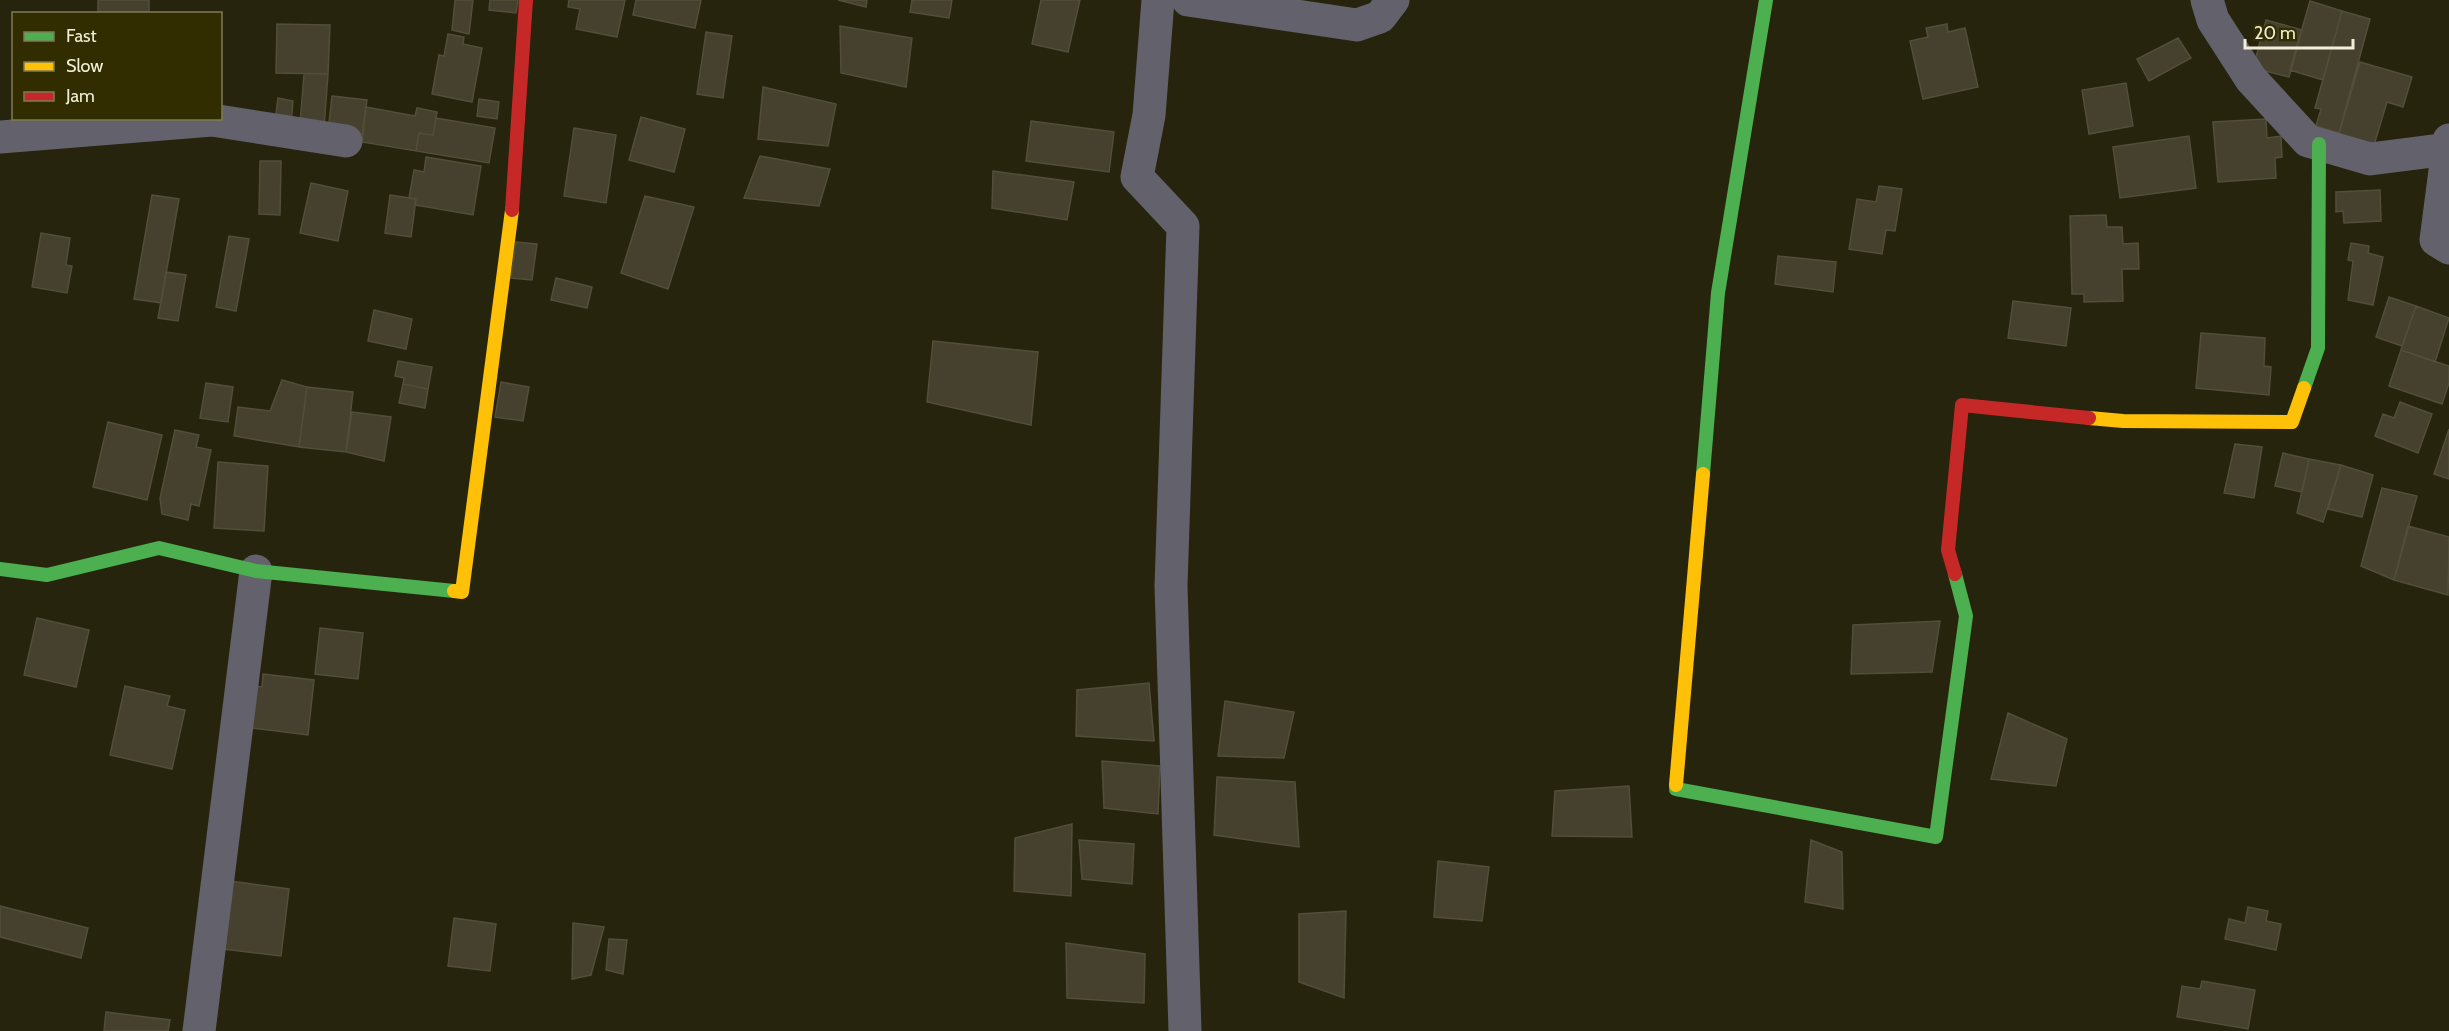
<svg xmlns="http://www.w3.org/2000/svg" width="2449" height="1031" font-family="Cabin,sans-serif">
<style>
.building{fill:#45412e;stroke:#524e3a;stroke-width:1.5}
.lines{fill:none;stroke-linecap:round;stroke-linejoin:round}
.street{stroke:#62616c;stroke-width:33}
.fast{stroke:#4caf50;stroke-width:14}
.slow{stroke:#ffc107;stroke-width:14}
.jam{stroke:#c62828;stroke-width:14}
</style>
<rect width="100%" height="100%" fill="#26240c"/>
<path class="building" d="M98,0H149V14H98Z
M455,0H473L469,34L452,30Z
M490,0H518L516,13L489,10Z
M569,0H625L617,37L576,29L580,9L568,7Z
M636,0H701L695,28L633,15Z
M838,0H867L866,7Z
M912,0H952L949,18L910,12Z
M1041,0H1080L1068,52L1032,44Z
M2310,1L2342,11L2323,80L2290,70Z
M2342,11L2370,19L2339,133L2316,126L2321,109L2315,108Z
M2266,20L2302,30L2289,77L2253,68Z
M277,24L330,25L328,74L276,73Z
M1947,24L1948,32L1965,28L1978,87L1923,99L1910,41L1928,37L1926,28Z
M840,26L912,38L906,87L841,73Z
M706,32L732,36L723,98L697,94Z
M448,34L464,37L463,44L482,48L472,102L432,94L439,55L444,56Z
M2178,38L2191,58L2149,81L2137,59Z
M2360,62L2412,77L2403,107L2387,102L2371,155L2336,144Z
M304,74H328L324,128L300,124Z
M2126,83L2133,126L2089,134L2082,90Z
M763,87L836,104L828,146L758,139Z
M332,96L367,100L362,135L328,131Z
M278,98L293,101L291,125L275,122Z
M479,99L499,102L497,119L477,116Z
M366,107L415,116L417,108L437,112L433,135L419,133L416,151L362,142Z
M641,117L685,129L674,172L629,160Z
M436,118L495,128L489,163L416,151L419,133L433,135Z
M2266,119L2267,138L2281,136L2282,157L2275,158L2276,178L2218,182L2213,122Z
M1031,121L1114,132L1109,172L1026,161Z
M574,128L616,135L606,203L564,196Z
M2189,136L2196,188L2120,198L2113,147Z
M760,156L830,169L819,206L744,198Z
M426,157L481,166L473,215L415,205L416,199L409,198L414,170L424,172Z
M260,161H281L280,215L259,214Z
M993,171L1074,182L1067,220L992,208Z
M311,183L348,191L338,241L300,233Z
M1879,186L1902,189L1895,231L1886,230L1882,254L1849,249L1857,199L1876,202Z
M2380,190L2381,221L2344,223L2343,211L2336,212V192Z
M152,195L179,199L161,303L134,299Z
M390,195L416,199L411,237L385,233Z
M645,196L694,207L668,289L621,273Z
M2106,215L2107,227H2122L2123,244L2138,243L2139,269H2122L2123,301L2084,302V294H2072L2070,216Z
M41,233L70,238L66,265L72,266L67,293L32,287Z
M229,236L249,239L236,311L216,307Z
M516,242L537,244L532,280L511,278Z
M2351,243L2369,246L2368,253L2383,257L2373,305L2348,300L2353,261L2348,260Z
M1778,256L1836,262L1833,292L1775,284Z
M166,272L186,275L178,321L158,318Z
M556,278L592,287L587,308L551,300Z
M2389,297L2416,306L2402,346L2376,337Z
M2013,301L2071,308L2066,346L2008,338Z
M2416,306L2449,318L2435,362L2401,350Z
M374,310L412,319L406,349L368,341Z
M2201,333L2265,338L2264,366L2271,367L2269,395L2196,388Z
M933,341L1038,352L1031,425L927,402Z
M2401,350L2449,366V383L2442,404L2389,386Z
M398,361L432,367L428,389L403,384L404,378L395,376Z
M282,380L307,387L299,447L234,436L238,407L270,411Z
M501,382L529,387L523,421L495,417Z
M206,383L233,387L228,422L200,418Z
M403,384L428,389L425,408L399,403Z
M307,387L353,392L346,452L299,447Z
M2400,402L2432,414L2418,453L2375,436L2383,414L2394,418Z
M352,412L391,417L384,461L346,452Z
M108,422L162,435L147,500L93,487Z
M2449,429V479L2434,474Z
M175,430L199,435L196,447L211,450L199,506L191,504L188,520L162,514L160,498Z
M2235,444L2262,447L2254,498L2224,493Z
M2283,453L2309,459L2302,492L2275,486Z
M2309,459L2341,465L2323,522L2297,513Z
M218,462L268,466L264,531L214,528Z
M2341,465L2373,475L2362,517L2328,509Z
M2382,488L2417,496L2394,580L2361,566Z
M2408,526L2449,537L2448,595L2394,580Z
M37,618L89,630L76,687L24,675Z
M1940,621L1932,672L1851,674L1853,625Z
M320,628L363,633L358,679L315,674Z
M263,674L314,680L308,735L251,728L255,686L262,687Z
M1149,683L1154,741L1076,736L1077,690Z
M125,686L170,696L167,706L185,710L172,769L110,755Z
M1225,701L1294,712L1284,758L1218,756Z
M2008,713L2067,739L2056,786L1991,779Z
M1102,761L1160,766L1158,814L1104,808Z
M1217,777L1295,782L1299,847L1214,835Z
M1629,786L1632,837L1552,836L1555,791Z
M1072,824L1071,896L1014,891L1015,838Z
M1079,840L1134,844L1132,884L1082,879Z
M1811,840L1842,852L1843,909L1805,902Z
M1438,861L1489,867L1482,921L1434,917Z
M223,880L289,889L281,956L215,948Z
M0,906L88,928L81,958L0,937Z
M2248,907L2268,911L2266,921L2281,924L2276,950L2225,939L2229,919L2245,923Z
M1346,911L1344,998L1299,982V914Z
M454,918L496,924L490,971L448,966Z
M573,923L604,927L591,975L572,979Z
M609,939L627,940L623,974L606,970Z
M1066,943L1145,954L1144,1003L1067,998Z
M2202,981L2255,990L2248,1029L2177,1017L2182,986L2200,989Z
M106,1012L170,1020L168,1031H104Z"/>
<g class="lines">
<path class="street" d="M1158,0L1149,115L1137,177L1183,226L1171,586L1185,1031
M1188,0L1357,25L1380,17L1393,0
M2207,0L2213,20L2251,79L2308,141L2370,159L2448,149
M0,137L212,120L346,141
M2449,140L2436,240L2449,248
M199,1031L256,571"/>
<path class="fast" d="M2304,388L2318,348L2319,144
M1703,474L1718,293L1766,0
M0,569L47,575L159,548L256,571L454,591
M1676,785V789L1936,837L1966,616L1955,574"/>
<path class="slow" d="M2089,418L2123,421L2292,422L2304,388
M454,591L462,592L512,210
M1676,785L1703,474"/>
<path class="jam" d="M512,210L526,0
M1955,574L1948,550L1962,405L2089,418"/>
</g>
<rect x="12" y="12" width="210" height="108" fill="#312d01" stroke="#7e7b57" stroke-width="1.5"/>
<rect x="24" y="32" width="30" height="9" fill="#4caf50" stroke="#7e7b57" stroke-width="1.5"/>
<text x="66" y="42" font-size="18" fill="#f1efd8">Fast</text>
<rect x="24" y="62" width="30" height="9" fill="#ffc107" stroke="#7e7b57" stroke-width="1.5"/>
<text x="66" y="72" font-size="18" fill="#f1efd8">Slow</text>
<rect x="24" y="92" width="30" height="9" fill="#c62828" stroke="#7e7b57" stroke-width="1.5"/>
<text x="66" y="102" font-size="18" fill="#f1efd8">Jam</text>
<path d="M2245 39v9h108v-9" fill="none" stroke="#f1efd8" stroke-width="3"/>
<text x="2254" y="39" font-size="18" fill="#f1efd8" stroke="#312d01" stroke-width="4.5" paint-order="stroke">20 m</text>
</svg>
